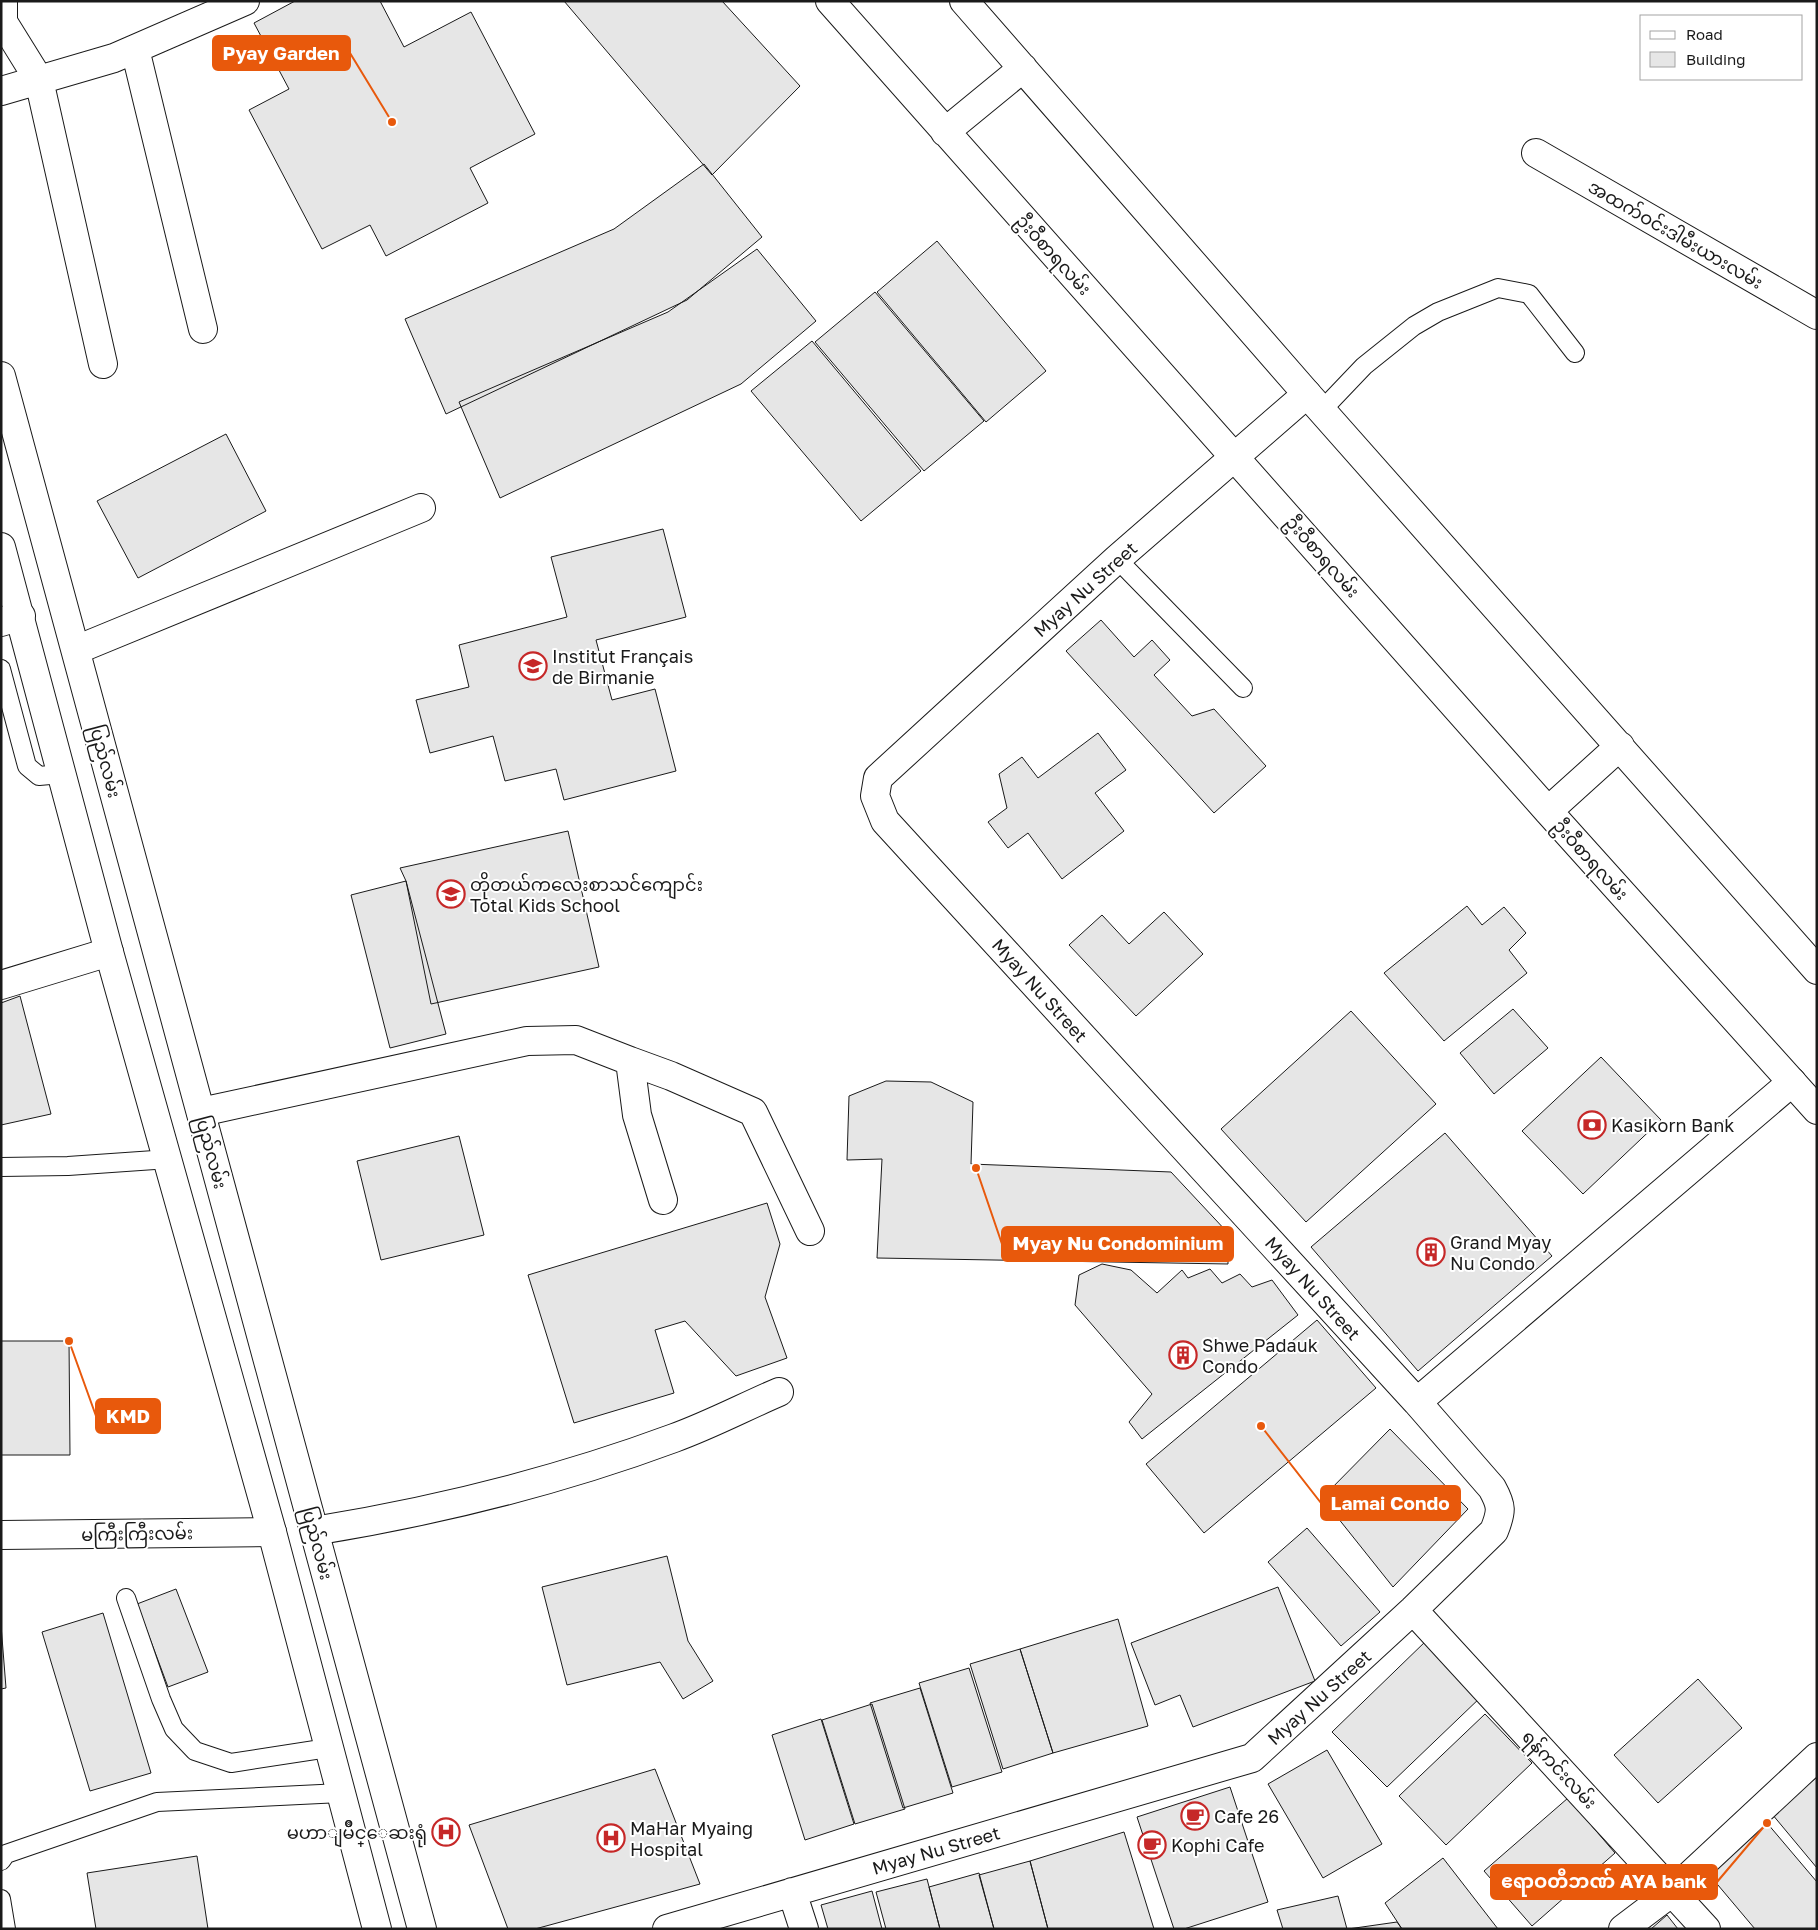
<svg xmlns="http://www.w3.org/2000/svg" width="1818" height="1930" font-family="'Golos Text','Noto Sans Myanmar',sans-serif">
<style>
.building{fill:#e6e6e6;stroke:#1a1a1a}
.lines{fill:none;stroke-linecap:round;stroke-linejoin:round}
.service-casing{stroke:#1a1a1a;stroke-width:20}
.minor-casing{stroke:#1a1a1a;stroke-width:30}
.tertiary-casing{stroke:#1a1a1a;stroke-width:30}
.secondary-casing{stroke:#1a1a1a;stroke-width:30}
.trunk-casing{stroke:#1a1a1a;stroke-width:30}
.service{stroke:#fff;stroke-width:18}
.minor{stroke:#fff;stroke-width:28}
.tertiary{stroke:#fff;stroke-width:28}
.secondary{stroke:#fff;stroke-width:28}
.trunk{stroke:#fff;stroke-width:28}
.labels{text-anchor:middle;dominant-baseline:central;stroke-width:4;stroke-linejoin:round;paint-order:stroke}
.street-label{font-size:18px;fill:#1a1a1a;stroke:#fff}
.poi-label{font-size:18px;fill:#1a1a1a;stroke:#fff;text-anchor:start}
.leader{fill:none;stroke:#e8590c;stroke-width:2}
.callout-dot{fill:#e8590c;stroke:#fff;stroke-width:2}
.callout{fill:#e8590c;stroke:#e8590c;stroke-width:2}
.callout-label{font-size:19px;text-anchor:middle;font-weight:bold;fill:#fff}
</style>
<rect width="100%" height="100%" fill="#fff"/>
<path class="building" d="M295,1H380L404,47L471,12L535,134L470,168L488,203L386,256L370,225L322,249L249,110L289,89L254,23Z
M564,1H722L800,86L712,175Z
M704,164L762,237L687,300L446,414L405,319L614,229Z
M937,241L1046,371L986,422L877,292Z
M757,249L816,321L741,384L500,498L459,402L668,312Z
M875,292L984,421L924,471L815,342Z
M812,341L921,471L861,521L751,391Z
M226,434L266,511L138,578L97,501Z
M663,529L686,617L596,640L612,700L655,689L676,771L564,800L556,769L505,781L493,736L430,753L416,700L469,687L459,645L567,617L551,557Z
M1101,620L1134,657L1152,640L1170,660L1154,675L1192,716L1214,709L1266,766L1214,813L1066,651Z
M1098,733L1126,770L1095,793L1124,831L1062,879L1028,833L1008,848L988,822L1007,808L999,774L1022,757L1038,778Z
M568,831L599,967L431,1004L406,881L400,868Z
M406,881L446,1034L390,1048L351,895Z
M1467,906L1482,925L1504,907L1526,933L1509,950L1527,973L1444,1041L1384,973Z
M1164,912L1203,954L1136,1016L1069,945L1102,915L1129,944Z
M20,996L51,1114L1,1125V1003Z
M1513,1009L1548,1048L1494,1094L1460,1053Z
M1351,1011L1436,1104L1306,1222L1221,1129Z
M1601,1057L1661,1120L1583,1194L1522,1131Z
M886,1081L931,1082L973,1102L971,1164L1171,1172L1228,1233V1264L877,1258L882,1159L847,1160L849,1096Z
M1445,1133L1552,1256L1418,1371L1311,1247Z
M459,1136L484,1235L381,1260L357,1161Z
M767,1203L780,1244L765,1297L787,1358L736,1376L685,1321L655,1330L674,1393L574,1423L528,1275Z
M1102,1264L1131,1270L1157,1293L1182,1270L1188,1278L1210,1269L1222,1283L1240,1274L1252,1287L1272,1280L1298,1315L1142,1439L1129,1422L1152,1394L1075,1305L1079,1275Z
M1317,1320L1376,1388L1204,1533L1146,1464Z
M1,1341H69L70,1455H1Z
M1390,1429L1468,1509L1393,1587L1322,1498Z
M1307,1528L1380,1612L1341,1646L1268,1562Z
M667,1556L688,1641L713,1681L683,1699L660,1662L567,1685L542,1587Z
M1278,1587L1315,1681L1193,1727L1180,1695L1155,1705L1131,1643Z
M176,1589L208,1672L168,1687L137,1604Z
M103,1613L151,1773L90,1791L42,1632Z
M1118,1619L1148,1726L1053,1753L1020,1649Z
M1,1625L6,1688L1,1689Z
M1428,1639L1483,1695L1387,1787L1332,1732Z
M1020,1649L1053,1753L1003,1769L970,1664Z
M969,1668L1002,1772L952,1787L919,1683Z
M1698,1679L1742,1728L1658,1803L1614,1755Z
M920,1688L953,1793L903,1808L870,1703Z
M872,1704L905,1809L855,1824L822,1720Z
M1485,1714L1532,1763L1446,1845L1399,1796Z
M821,1719L854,1824L805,1840L772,1735Z
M1327,1750L1382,1844L1323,1878L1268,1784Z
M655,1769L700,1884L535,1929H508L469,1825Z
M1817,1777V1868L1772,1814Z
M1230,1787L1268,1902L1184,1929H1174L1137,1817Z
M1568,1798L1615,1853L1532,1926L1484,1871Z
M1767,1823L1817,1882V1929H1755L1707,1872Z
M1124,1832L1154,1929H1048L1030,1861Z
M197,1856L208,1929H96L87,1873Z
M1443,1858L1498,1929H1402L1385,1903Z
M1030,1861L1048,1929H994L979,1875Z
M979,1873L994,1929H940L929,1887Z
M927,1879L940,1929H886L876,1892Z
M872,1891L882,1929H828L821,1905Z
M1338,1896L1347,1929H1283L1277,1910Z
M1667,1915L1678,1929H1651Z
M1397,1922L1402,1929H1348Z"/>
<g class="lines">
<g class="service-casing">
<path id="service" d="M1323,409L1364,366L1414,326L1438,312L1498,288L1529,294L1575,353
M1117,559L1243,688
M1,669L27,766L39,776L61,774
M1,1167L68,1166L169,1159
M126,1598L161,1699L174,1729L195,1751L231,1763L328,1748
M1,1861L6,1854L157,1802L341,1793
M1,1899L6,1929"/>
</g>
<g class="minor-casing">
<path id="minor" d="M3,1V22L39,80L103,364
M135,49L203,329
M1,91L114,58L245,1
M1536,153L1817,315
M1,622L21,616
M76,650L421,508
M1,985L109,952
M630,1061L671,1076L753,1112L810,1231
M201,1112L527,1041L576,1040L630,1061L637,1115L663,1200
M1417,1402L1792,1082
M314,1531C437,1511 558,1481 674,1438C710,1425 744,1407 779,1392
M1413,1610L1706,1929
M792,1892L804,1929
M667,1929L1252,1758L1413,1610L1494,1531C1502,1511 1502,1506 1492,1488L1417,1402L885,821L875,796L878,778L1117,559L1307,394
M1623,1929L1672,1892L1817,1757"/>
</g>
<g class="tertiary-casing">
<path id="tertiary" d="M1,1535L272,1532"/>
</g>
<g class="secondary-casing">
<path id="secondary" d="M830,1L1548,811L1817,1110
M964,1L1307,394L1817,970
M945,132L1023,68
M1548,811L1620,746"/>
</g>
<g class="trunk-casing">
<path id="trunk" d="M1,376L422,1929
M1,547L109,952L272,1532L377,1929"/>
</g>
<use href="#service" class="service"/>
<use href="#minor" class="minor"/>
<use href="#tertiary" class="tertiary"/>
<use href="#secondary" class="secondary"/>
<use href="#trunk" class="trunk"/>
</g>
<defs>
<g id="school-ring" transform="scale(1.4375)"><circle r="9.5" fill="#fff" stroke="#c62828" stroke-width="1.5"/><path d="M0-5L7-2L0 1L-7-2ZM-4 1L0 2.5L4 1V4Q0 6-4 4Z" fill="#c62828"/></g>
<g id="bank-ring" transform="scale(1.4375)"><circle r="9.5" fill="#fff" stroke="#c62828" stroke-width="1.5"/><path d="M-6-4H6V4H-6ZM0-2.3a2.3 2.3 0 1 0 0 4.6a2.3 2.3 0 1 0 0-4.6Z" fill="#c62828"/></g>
<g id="building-ring" transform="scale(1.4375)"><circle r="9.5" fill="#fff" stroke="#c62828" stroke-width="1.5"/><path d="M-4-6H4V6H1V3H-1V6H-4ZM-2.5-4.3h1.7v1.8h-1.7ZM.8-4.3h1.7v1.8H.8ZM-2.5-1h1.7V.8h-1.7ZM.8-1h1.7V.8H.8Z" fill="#c62828"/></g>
<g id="cafe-ring" transform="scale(1.4375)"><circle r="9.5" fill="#fff" stroke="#c62828" stroke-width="1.5"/><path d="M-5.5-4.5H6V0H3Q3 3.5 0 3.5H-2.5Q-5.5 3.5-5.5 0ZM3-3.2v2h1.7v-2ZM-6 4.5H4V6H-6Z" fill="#c62828"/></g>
<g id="hospital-ring" transform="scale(1.4375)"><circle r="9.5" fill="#fff" stroke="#c62828" stroke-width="1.5"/><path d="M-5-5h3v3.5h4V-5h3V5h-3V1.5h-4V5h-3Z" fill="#c62828"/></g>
</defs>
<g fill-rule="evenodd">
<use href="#school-ring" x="533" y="666"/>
<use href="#school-ring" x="451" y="894"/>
<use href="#bank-ring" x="1592" y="1125"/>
<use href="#building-ring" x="1431" y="1252"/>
<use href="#building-ring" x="1183" y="1355"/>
<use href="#cafe-ring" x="1195" y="1816"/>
<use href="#hospital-ring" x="446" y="1832"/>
<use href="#hospital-ring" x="611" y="1838"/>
<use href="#cafe-ring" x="1152" y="1845"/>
</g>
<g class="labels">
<g class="street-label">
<text transform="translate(1676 234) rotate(30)">အထက်ဝင်းဒါမီးယားလမ်း</text>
<text transform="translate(1054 254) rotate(48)">ဦးဝီစာရလမ်း</text>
<text transform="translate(1323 556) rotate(49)">ဦးဝီစာရလမ်း</text>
<text transform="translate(1085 589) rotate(-42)">Myay Nu Street</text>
<text transform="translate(106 761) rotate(75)">ပြည်လမ်း</text>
<text transform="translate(1591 859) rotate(48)">ဦးဝီစာရလမ်း</text>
<text transform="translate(1040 990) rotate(48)">Myay Nu Street</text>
<text transform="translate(212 1152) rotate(75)">ပြည်လမ်း</text>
<text transform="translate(1313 1288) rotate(48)">Myay Nu Street</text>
<text transform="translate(137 1533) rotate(-1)">မကြီးကြီးလမ်း</text>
<text transform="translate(318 1543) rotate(75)">ပြည်လမ်း</text>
<text transform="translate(1319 1697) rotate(-42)">Myay Nu Street</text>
<text transform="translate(1560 1769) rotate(47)">ရန်ကင်းလမ်း</text>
<text transform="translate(936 1850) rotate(-16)">Myay Nu Street</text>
</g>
<g class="poi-label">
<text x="552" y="656">Institut Français<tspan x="552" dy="21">de Birmanie</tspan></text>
<text x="470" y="884">တိုတယ်ကလေးစာသင်ကျောင်း<tspan x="470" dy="21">Total Kids School</tspan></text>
<text x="1611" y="1125">Kasikorn Bank</text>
<text x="1450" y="1242">Grand Myay<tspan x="1450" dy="21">Nu Condo</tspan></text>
<text x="1202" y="1345">Shwe Padauk<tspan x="1202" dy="21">Condo</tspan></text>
<text x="1214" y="1816">Cafe 26</text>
<text x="630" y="1828">MaHar Myaing<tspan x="630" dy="21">Hospital</tspan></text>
<text x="427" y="1832" text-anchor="end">မဟာျမိဳင္ေဆးရုံ</text>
<text x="1171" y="1845">Kophi Cafe</text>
</g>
</g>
<path class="leader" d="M392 122L350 53M976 1168L1002 1244M69 1341L96 1416M1261 1426L1321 1503M1767 1823L1717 1882"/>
<g class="callout-dot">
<circle cx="392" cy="122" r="5"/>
<circle cx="976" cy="1168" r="5"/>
<circle cx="69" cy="1341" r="5"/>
<circle cx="1261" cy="1426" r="5"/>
<circle cx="1767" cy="1823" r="5"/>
</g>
<g class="callout">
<rect x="213" y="36" width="137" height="34" rx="5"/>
<rect x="1002" y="1227" width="231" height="34" rx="5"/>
<rect x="96" y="1399" width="64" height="34" rx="5"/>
<rect x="1321" y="1486" width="139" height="34" rx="5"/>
<rect x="1491" y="1865" width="226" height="34" rx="5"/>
</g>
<g class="callout-label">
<text x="281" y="60">Pyay Garden</text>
<text x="1118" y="1250">Myay Nu Condominium</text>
<text x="128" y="1423">KMD</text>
<text x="1390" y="1510">Lamai Condo</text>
<text x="1604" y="1888">ဧရာဝတီဘဏ် AYA bank</text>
</g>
<rect width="1818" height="1930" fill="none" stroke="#1a1a1a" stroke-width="5"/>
<rect x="1640" y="15" width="162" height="65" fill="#ffffff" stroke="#a3a3a3"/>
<rect x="1650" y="31" width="25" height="8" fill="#ffffff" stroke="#a3a3a3"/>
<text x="1686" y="40" font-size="15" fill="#1a1a1a">Road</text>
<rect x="1650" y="52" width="25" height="15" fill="#e6e6e6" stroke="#a3a3a3"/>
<text x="1686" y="65" font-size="15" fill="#1a1a1a">Building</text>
</svg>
